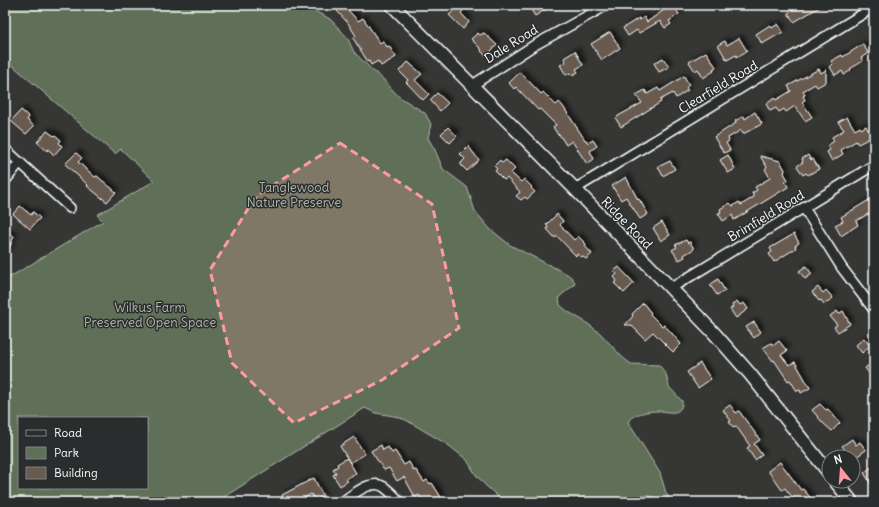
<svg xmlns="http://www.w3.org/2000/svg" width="879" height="507" font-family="Delius,sans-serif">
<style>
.green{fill:#607058;stroke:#b0b8ac;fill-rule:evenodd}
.building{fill:#685a4f;stroke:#fff;filter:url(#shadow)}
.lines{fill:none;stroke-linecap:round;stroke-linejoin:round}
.street-casing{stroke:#fff;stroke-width:12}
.secondary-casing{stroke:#fff;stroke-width:15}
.street{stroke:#2a2d2e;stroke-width:9}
.secondary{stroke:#2a2d2e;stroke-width:12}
.marked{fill:#ff9aa2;fill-opacity:0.2;stroke:#ff9aa2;stroke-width:3;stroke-dasharray:8 5;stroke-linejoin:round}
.labels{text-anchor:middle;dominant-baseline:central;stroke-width:3;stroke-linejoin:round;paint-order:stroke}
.street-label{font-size:13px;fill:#fff;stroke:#2a2d2e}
.park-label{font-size:13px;fill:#b0b8ac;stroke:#2a2d2e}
</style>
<defs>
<filter id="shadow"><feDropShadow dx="3.5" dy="-3.5" stdDeviation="2" flood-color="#0009"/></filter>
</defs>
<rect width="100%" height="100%" fill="#363635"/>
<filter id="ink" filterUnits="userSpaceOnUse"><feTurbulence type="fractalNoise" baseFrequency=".025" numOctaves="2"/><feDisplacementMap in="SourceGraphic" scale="8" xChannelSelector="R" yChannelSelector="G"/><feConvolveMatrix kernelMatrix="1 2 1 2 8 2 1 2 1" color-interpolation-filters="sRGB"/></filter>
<g filter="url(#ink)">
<path class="green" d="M5,5H303L330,19L347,37L354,52L372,70L383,79L398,96L425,113L431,124L428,138L435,150L443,169L467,187L475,211L490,229L510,245L567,274L571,277L575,282L574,285L559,297L560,305L567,311L584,321L600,333L622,357L631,364L659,365L666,374L669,387L682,401C683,406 680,411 675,412C670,413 664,411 659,411C650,411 632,413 628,422L660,473L666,493L672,502H657L653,497L645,495L626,502H504L485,485L476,475L467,460L448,445L406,420L394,416L375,413L365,408L216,502H5V280L103,221L97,215L154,181L121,149L115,154L5,59ZM19,418H147V488H19Z"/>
<path class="building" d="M336,5H353L348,10L358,21L363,18L380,43L383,41L387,47L389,46L396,57L381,66L378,61L371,65L369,61L368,62L353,38L356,36L348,23L337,11L339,9Z
M460,5L464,10L461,13L469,22L463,29L449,15Z
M528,5H553L535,16Z
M660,5H673L679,14L669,21L671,24L665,28L660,21L639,33L637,30L628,36L623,28L639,18L640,20L644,17L647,22L664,10Z
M801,5H823L794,22L788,13Z
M778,24L783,32L762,44L756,34L770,25L772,28Z
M610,32L620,48L602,60L591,44Z
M478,33L480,35L484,33L497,45L486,56L481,51L482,50L471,39Z
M739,38L747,51L737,57L736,55L727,60L718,45L725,41L727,45Z
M863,44L868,53L861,58L863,61L850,69L851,70L844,75L842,71L835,75L830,67L833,64L831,61L842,55L843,57Z
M575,51L583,65L576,69L578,72L572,75L570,73L566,75L560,65L566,62L564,58Z
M706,52L716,67L713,69L714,71L703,78L698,69L695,71L689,62Z
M663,58L669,67L659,72L654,63Z
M408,62L422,74L415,80L429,94L423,100L406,82L408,80L399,71Z
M819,69L821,73L826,70V82L817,87L815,84L803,91L805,95L803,96L805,100L802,102L812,117L805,121L795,106L786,112L784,109L779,112L776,108L770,111L766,104L775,98L776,100L791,91L788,86Z
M520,72L541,94L543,92L556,105L559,102L562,105L585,140H586L588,143L593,140L597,146L590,151L594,159L587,164L572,141L566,145L559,134L558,135L553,127L556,125L540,109L538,110L516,87L514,89L509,83Z
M684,76L689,85L686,88L688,90L676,98L673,93L660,100L661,102L621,127L616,119L618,116L642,103L636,95L645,90L647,94L658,88L660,91Z
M437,93L448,103L440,111L430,100Z
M21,110L28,116L29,117L27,120L34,126L26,134L11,121Z
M755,112L762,124L743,134L741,130L728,138L729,141L726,143L730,150L724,153L714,137L736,123L735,121L744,116L745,119Z
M847,117L855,130L860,127L861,129L866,126L872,137L858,144L856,141L841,150L843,154L832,161L827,152L830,150L827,146L834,141L832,137L844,130L838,122Z
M448,127L457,136L450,143L441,134Z
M47,131L54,136L55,135L61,140L59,143L62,146L54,155L48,149L47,151L37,142Z
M468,146L479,160L467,171L461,165V163L465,159L460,154Z
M76,153L82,158L78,162L95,177L97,176L116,192L107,202L87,186L88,185L65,164Z
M728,155L735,169L728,173L720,160Z
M808,155L811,160L813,159L819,169L808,175L806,173L803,175L797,166L803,162L802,159Z
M760,156L780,161L785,170L784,173L788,180L785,181L788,187L734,220L732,215L723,221L718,213L721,212L720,209L730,203L733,206L739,202L741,205L754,197L752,193L757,190L755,187L770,178L765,169L767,167Z
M500,160L502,163L506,160L515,169L511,173L521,182L524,179L532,187L531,188L535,192L527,199L525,197L521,200L516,196L520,192L507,178L504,180L495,171L497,169L494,166Z
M670,161L675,169L663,176L658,167Z
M626,177L638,200L639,199L648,214L640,219L626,197L621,200L612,186Z
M874,197V212L869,215L868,214L856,221L858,225L841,236L835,225L843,221L841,217Z
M20,206L31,215L33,212L40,218L30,229L13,214Z
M557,214L563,221L560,225L574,240L578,236L586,244L585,246L592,254L586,259L582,256L581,257L577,254L576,256L557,236L555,238L547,229L548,227L546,225Z
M662,222L670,235L661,241L653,228Z
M5,233L14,236L6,256H5Z
M794,234L799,243L795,246L796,248L774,262L769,254L772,252L770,248Z
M686,240L688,243L690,242L694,249L684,255L685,257L679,260L672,250L677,247L675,245Z
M806,266L812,274L805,279L799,271Z
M619,267L634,283L624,293L614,283L617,281L614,277L617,274L614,271Z
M718,279L725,291L717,295L710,285Z
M818,287L823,293L826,290L833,298L824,304L821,300L819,301L812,292Z
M737,301L740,305L744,303L748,309L736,318L730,309L733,307L732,305Z
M643,303L651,313L650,314L662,326L664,325L669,330L681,344L673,352L653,332L645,339L631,325H625L633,316L632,314Z
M837,311L839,314L843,311L850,324L838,332L834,327L837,325L830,316Z
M754,322L761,332L754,338L746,327Z
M864,338L870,346L862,353L856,345Z
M779,341L787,351L781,355L789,365L795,362L810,388L801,393L800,390L797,391L790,380L788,381L774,360L773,361L763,348L771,343L774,345Z
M874,361V380L865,368Z
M700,363L711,379L698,388L687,372Z
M820,404L826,410L828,409L840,423L832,431L823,423L812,410Z
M730,405L736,413L739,411L760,440L754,444L762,455L755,460L747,448L750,446L736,426L733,427L729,422L731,421L723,410Z
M354,437L365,454L350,463L340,446Z
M852,439L856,445L860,442L866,450L856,457L855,456L851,457L842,446Z
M381,445L383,450L388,447L392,453L395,451L404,465L409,462L414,471L416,470L424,482L427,480L430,484L432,483L444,502H424L419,495L415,497L404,477L397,481L389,468L384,470L371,451Z
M347,458L356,473L346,479L348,481L340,486L333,475L336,473L333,469L338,466L337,464Z
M780,462L801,490L803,489L814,502H796L785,488L782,490L768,471Z
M874,465V488L864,473Z
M314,478L323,496L316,501L311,494L298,502H276L283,498L282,495Z"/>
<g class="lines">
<g class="street-casing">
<path id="street" d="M471,86L533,46L607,5
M5,149L70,208
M5,181L20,162
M575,189L874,7
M804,208L842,268L874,310
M671,288L874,165
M342,502C353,495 371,478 384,487C390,491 395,497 400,502"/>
</g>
<g class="secondary-casing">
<path id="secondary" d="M392,5L575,189L714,333L750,374L829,473
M835,481L852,502"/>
</g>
<use href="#street" class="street"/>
<use href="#secondary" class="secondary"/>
</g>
</g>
<path class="marked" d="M340,143L432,204L459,328L382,380L294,423L232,363L210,270L256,196Z"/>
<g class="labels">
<g class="street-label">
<text transform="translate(511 44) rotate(-32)">Dale Road</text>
<text transform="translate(718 87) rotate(-31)">Clearfield Road</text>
<text transform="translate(766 216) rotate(-31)">Brimfield Road</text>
<text transform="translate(627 223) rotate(46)">Ridge Road</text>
</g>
<g class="park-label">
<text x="294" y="187">Tanglewood<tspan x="294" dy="15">Nature Preserve</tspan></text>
<text x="150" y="307">Wilkus Farm<tspan x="150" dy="15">Preserved Open Space</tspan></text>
</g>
</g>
<rect width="879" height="507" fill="none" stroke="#2a2d2e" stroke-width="20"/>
<rect x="10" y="10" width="859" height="487" fill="none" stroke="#fff" stroke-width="1.5" filter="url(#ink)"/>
<rect x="18" y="417" width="130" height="72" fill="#2a2d2e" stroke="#7f8182"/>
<rect x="26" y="430" width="20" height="6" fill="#2a2d2e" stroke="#7f8182"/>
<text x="54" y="437" font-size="12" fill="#ffffff">Road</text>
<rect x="26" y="447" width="20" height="12" fill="#607058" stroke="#7f8182"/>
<text x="54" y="457" font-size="12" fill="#ffffff">Park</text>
<rect x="26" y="467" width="20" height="12" fill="#685a4f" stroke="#7f8182"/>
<text x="54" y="477" font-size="12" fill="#ffffff">Building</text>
<g transform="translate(841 469) rotate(343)"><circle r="19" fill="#2a2d2e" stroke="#7f8182"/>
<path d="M0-3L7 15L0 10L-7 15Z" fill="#ff9aa2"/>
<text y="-6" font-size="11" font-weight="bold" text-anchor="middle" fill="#ffffff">N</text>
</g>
</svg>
